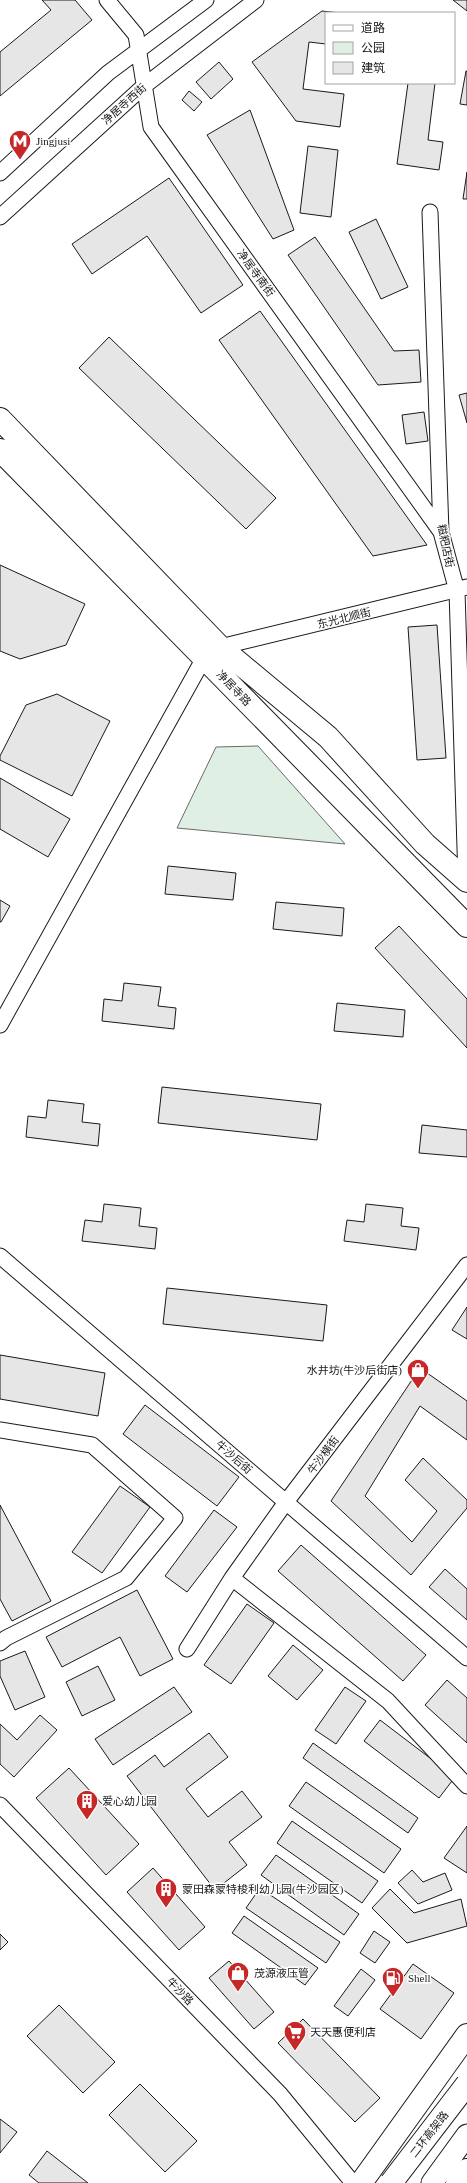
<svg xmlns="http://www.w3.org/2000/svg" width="467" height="2183" font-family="'Times New Roman','Noto Sans SC',serif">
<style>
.green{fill:#e0efe3;stroke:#6a6a6a}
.building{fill:#e6e6e6;stroke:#1a1a1a}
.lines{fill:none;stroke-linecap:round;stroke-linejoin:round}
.minor-casing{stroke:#1a1a1a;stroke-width:17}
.secondary-casing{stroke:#1a1a1a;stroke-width:23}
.primary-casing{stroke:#1a1a1a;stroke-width:24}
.trunk-casing{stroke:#1a1a1a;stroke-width:24}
.minor{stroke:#fff;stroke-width:15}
.secondary{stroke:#fff;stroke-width:21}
.primary{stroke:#fff;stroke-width:22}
.trunk{stroke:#fff;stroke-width:22}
.trunk-bridge-casing{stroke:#1a1a1a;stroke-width:24;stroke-linecap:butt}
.trunk-bridge{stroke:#fff;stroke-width:22}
.labels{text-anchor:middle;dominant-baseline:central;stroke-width:3;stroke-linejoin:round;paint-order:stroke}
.street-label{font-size:11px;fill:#1a1a1a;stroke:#fff}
.poi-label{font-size:11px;fill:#1a1a1a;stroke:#fff;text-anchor:start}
</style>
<rect width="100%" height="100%" fill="#fff"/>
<path class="green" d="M258,746L345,844L177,828L216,747Z"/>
<path class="building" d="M42,0H75L92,20L0,96V52L51,10Z
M453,0H467V11Z
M322,11L340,13H326V44L309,42L303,89L344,94L340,127L296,121L252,62Z
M219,62L233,79L211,99L196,82Z
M466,71H467V105L460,104Z
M408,83H435L428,140L443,142L439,170L397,164Z
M189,91L202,102L194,111L182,100Z
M250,110L294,230L273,239L207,135Z
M308,146L338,150L331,217L300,213Z
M467,172V199H463Z
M169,178L243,285L201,313L147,236L92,274L72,244Z
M376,219L408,287L381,299L349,232Z
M315,237L394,351L419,350L421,382L378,385L288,255Z
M260,311L427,545L373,556L219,340Z
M109,337L276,498L246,529L79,368Z
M467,393V423L459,395Z
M424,412L428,441L406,444L402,415Z
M0,565L85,604L66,645L20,659L0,651Z
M437,625L446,758L417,760L408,627Z
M57,694L110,721L72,796L0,760V756L26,705Z
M0,778L70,819L48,857L0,829Z
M168,866L236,873L233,900L165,894Z
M0,900L10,906L1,922H0Z
M276,902L344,908L342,936L273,929Z
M399,926L467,999V1048L375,948Z
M124,983L161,987L158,1006L176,1008L174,1029L102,1021L104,999L122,1001Z
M337,1003L405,1010L403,1037L334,1031Z
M162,1087L321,1104L317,1140L158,1123Z
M48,1100L84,1104L82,1122L100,1124L98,1146L26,1137L28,1116L46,1118Z
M422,1125L467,1130V1157L419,1153Z
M104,1204L141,1208L139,1226L157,1228L155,1249L82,1241L85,1220L102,1222Z
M366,1204L403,1208L401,1226L419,1228L416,1250L344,1241L347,1220L364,1222Z
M167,1288L327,1305L323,1341L163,1324Z
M467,1307V1339L452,1330Z
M0,1355L105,1373L98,1416L0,1399Z
M420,1368L467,1401V1440L420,1406L365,1496L412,1542L437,1511L405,1480L423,1458L467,1500V1508L411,1575L331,1501Z
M145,1405L239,1477L217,1506L123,1434Z
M120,1486L150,1507L102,1573L72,1552Z
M0,1505L51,1601L12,1621L0,1599Z
M214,1510L237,1527L187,1592L165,1576Z
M301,1545L426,1655L403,1681L278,1571Z
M445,1569L467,1589V1620L429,1587Z
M137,1590L173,1659L140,1676L120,1637L62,1667L46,1637Z
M247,1604L274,1623L231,1684L204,1665Z
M293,1645L323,1670L297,1700L268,1676Z
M25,1651L45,1697L15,1710L0,1676V1661Z
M98,1666L115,1700L82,1716L66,1682Z
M447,1680L467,1698V1743L425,1705Z
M174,1687L192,1712L113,1765L95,1739Z
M345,1687L366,1701L336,1744L315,1730Z
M40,1715L57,1730L14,1777L0,1764V1724L17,1740Z
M380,1720L455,1777L439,1798L364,1741Z
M209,1733L228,1757L186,1789L208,1817L242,1791L262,1817L229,1842L247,1865L215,1890L127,1776L155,1755L164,1767Z
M313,1743L418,1818L408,1833L303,1758Z
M69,1768L139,1844L106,1875L36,1798Z
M306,1782L401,1849L384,1873L289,1806Z
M292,1821L378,1881L362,1903L277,1843Z
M467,1826V1873L444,1858Z
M276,1855L359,1914L344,1935L261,1875Z
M153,1868L205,1927L179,1950L127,1892Z
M412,1870L423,1882L445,1873L452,1890L418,1904L398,1883Z
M260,1888L340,1942L326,1963L246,1908Z
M390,1889L414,1913L461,1899L467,1926L407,1943L372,1908Z
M244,1916L318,1968L305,1985L232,1933Z
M374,1931L390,1942L375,1963L360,1953Z
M0,1934L8,1942L0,1950Z
M229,1961L274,2012L254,2029L209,1978Z
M413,1964L454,1993L421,2039L380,2009Z
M361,1969L375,1980L348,2016L334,2006Z
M59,2005L115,2062L83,2093L27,2036Z
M303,2019L380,2098L355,2122L278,2043Z
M140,2084L197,2141L165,2172L109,2115Z
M0,2119L17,2132L0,2153Z
M47,2151L88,2183H39L29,2175Z"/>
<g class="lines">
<g class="minor-casing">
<path id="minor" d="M107,0L136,35L151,127L441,532
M0,173L108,73L206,0
M430,212L441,532L457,591L466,880
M0,217L144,86L256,0
M220,647L467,587
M0,1025L204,658
M0,1256L467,1658
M0,1430L92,1445L175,1518L126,1578L6,1638L0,1643
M232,1578L388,1701L467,1786
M187,1649L232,1578L286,1502L467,1265
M0,1805L280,2094L353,2183"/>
</g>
<g class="secondary-casing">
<path id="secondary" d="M432,2183L467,2135"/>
</g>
<g class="primary-casing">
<path id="primary" d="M0,419L220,647L328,737L425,844L467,881
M0,450L467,926"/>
</g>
<g class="trunk-casing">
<path id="trunk" d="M361,2183L467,2035
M457,2183L467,2170"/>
</g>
<use href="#minor" class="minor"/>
<use href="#secondary" class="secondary"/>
<use href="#primary" class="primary"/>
<use href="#trunk" class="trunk"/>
<g class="trunk-bridge-casing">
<path id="trunk-bridge" d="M391,2183L467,2084"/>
</g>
<use href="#trunk-bridge" class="trunk-bridge"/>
</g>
<defs>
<g id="metro-pin" transform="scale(1.15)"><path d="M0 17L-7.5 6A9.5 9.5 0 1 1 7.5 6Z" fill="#c62828" stroke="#fff"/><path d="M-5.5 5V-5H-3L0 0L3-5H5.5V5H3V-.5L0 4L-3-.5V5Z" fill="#fff"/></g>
<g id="shop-pin" transform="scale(1.15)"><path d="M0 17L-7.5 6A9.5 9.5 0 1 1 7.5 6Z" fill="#c62828" stroke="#fff"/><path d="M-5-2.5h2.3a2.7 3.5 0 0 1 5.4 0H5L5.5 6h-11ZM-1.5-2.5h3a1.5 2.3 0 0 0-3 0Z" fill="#fff"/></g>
<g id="building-pin" transform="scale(1.15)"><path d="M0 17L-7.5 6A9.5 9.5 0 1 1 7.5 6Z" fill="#c62828" stroke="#fff"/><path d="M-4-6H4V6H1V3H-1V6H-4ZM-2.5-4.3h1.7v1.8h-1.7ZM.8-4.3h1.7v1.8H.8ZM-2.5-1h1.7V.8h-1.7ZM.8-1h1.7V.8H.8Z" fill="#fff"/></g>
<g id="fuel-pin" transform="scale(1.15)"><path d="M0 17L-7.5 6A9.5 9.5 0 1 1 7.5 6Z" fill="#c62828" stroke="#fff"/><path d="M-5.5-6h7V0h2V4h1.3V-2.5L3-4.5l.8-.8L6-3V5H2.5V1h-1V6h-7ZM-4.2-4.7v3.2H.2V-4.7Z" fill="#fff"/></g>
<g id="supermarket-pin" transform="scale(1.15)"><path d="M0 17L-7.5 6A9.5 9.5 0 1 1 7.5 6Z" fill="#c62828" stroke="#fff"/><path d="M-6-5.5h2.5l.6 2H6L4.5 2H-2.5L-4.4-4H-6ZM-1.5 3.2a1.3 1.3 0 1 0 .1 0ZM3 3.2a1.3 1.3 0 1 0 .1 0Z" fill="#fff"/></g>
</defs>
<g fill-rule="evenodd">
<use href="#metro-pin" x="20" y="141"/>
<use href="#shop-pin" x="418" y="1370"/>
<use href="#building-pin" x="87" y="1801"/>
<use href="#building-pin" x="166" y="1889"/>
<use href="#shop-pin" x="238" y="1973"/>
<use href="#fuel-pin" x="393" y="1978"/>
<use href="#supermarket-pin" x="295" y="2032"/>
</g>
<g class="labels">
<g class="street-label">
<text transform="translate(124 104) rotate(-42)">净居寺西街</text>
<text transform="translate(256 273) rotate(54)">净居寺南街</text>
<text transform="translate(446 546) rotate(78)">糍粑店街</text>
<text transform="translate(344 618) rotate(-14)">东光北顺街</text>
<text transform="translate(234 688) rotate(46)">净居寺路</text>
<text transform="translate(323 1455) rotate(-53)">牛沙横街</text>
<text transform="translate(234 1457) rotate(41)">牛沙后街</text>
<text transform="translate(180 1991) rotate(46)">牛沙路</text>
<text transform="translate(429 2134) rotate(-52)">二环高架路</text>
</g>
<g class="poi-label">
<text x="36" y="141">Jingjusi</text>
<text x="402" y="1370" text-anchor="end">水井坊(牛沙后街店)</text>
<text x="102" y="1801">爱心幼儿园</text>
<text x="182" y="1889">蒙田森蒙特梭利幼儿园(牛沙园区)</text>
<text x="254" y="1973">茂源液压管</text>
<text x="408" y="1978">Shell</text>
<text x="310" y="2032">天天惠便利店</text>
</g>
</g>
<rect x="325" y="12" width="130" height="72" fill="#ffffff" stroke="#a3a3a3"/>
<rect x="333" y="25" width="20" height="6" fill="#ffffff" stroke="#a3a3a3"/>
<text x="361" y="32" font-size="12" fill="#1a1a1a">道路</text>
<rect x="333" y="42" width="20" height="12" fill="#e0efe3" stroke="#a3a3a3"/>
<text x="361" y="52" font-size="12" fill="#1a1a1a">公园</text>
<rect x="333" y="62" width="20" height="12" fill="#e6e6e6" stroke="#a3a3a3"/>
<text x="361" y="72" font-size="12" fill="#1a1a1a">建筑</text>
</svg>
